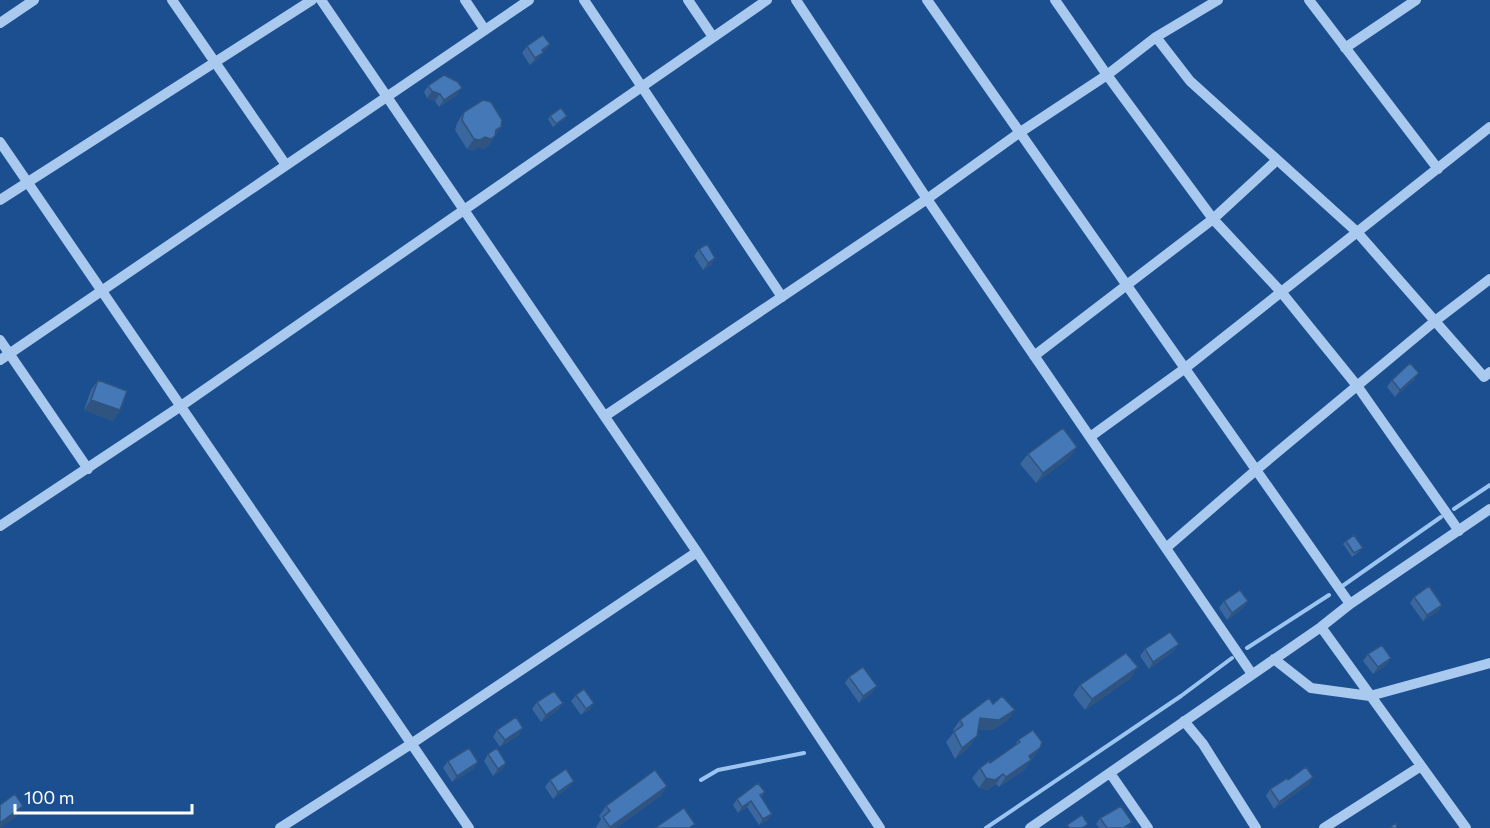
<svg xmlns="http://www.w3.org/2000/svg" width="1490" height="828" font-family="Commissioner,sans-serif">
<style>
.lines{fill:none;stroke-linecap:round;stroke-linejoin:round}
.stream{stroke:#9cc4f0;stroke-width:4}
.minor{stroke:#a9c9ee;stroke-width:10}
.wall{fill:#3a679d}
.shaded-wall{fill:#305480}
.building{fill:#4478b7;stroke:#305480;stroke-width:1.5}
</style>
<rect width="100%" height="100%" fill="#1b4f8f"/>
<g class="lines">
<path class="stream" d="M1454,509L1490,485
M1341,587L1441,517
M1247,648L1329,595
M701,780L718,770L804,753
M986,828L1181,696L1232,658"/>
<path class="minor" d="M172,0L286,165
M321,0L697,552L880,828
M465,0L485,30
M584,0L782,297
M688,0L713,37
M796,0L927,199L1252,674
M927,0L1350,604
M1055,0L1107,75L1213,219L1282,293L1358,387L1459,531
M1309,0L1438,169
M0,23L34,0
M1156,37L1190,81L1357,232L1484,377L1490,372
M1345,48L1416,0
M0,142L469,828
M0,200L312,0
M0,340L88,469
M1034,356L1213,219L1277,160
M0,360L529,0
M605,416L927,199L1019,133L1107,75L1156,37L1218,0
M1090,437L1184,369L1490,127
M0,526L181,406L767,0
M1166,548L1256,470L1435,321L1490,279
M1321,627L1466,828
M1274,659L1311,688L1370,696L1490,663
M1184,721L1203,744L1256,828
M1110,773L1148,828
M280,828L411,744L697,552
M1030,828L1321,627L1350,604L1490,509
M1324,828L1421,766"/>
</g>
<path class="wall" d="M550,44L538,59L530,65L522,53L527,46Z
M428,86L457,95L439,107L435,101L427,98L424,92Z
M464,112L501,127L488,146L484,149L478,147L473,150L467,149L455,130L457,123Z
M550,116L565,119L553,127L548,119Z
M699,249L715,258L711,265L703,270L694,256Z
M1419,373L1414,380L1395,397L1387,387L1392,380Z
M98,380L120,410L113,421L84,410L91,390Z
M1028,454L1070,457L1036,483L1020,464Z
M1346,541L1360,551L1352,557L1343,544Z
M1414,597L1442,605L1438,611L1423,621L1410,603Z
M1224,601H1248L1243,608L1227,620L1219,608Z
M1145,649L1174,651L1149,669L1140,656Z
M1368,654L1391,658L1386,665L1373,674L1363,661Z
M849,677L872,693L859,703L845,683Z
M1131,678L1085,710L1073,695L1080,685Z
M576,695L594,703L589,710L581,715L571,701Z
M537,702L563,703L558,710L541,722L532,709Z
M993,704L1008,720L992,730L978,729L970,746L955,759L946,742L954,732L953,730L960,720Z
M497,730L519,735L500,747L493,737Z
M1018,740L1040,748L1024,770L999,787L996,784L988,790L979,788L972,778L980,768L990,763L1014,747Z
M488,754L506,763L502,770L493,776L484,761Z
M448,761L478,762L473,769L452,782L443,768Z
M550,780L574,781L569,787L553,799L545,787Z
M1288,780L1309,784L1274,809L1266,796L1270,789Z
M667,786L660,796L616,828H596V827L601,819L599,816L606,806Z
M765,792L761,797L768,820L759,825L747,807L738,813L733,805L737,799Z
M1100,818L1128,828H1099L1096,824Z"/>
<path class="shaded-wall" d="M550,44L538,59L530,65L542,50Z
M462,88L457,95L439,107L444,100Z
M432,91L440,94L435,101L427,98Z
M567,116L565,119L553,127L556,124Z
M501,127L488,146L484,149L478,147L473,150L467,149L474,139L496,130Z
M715,258L711,265L703,270L708,263Z
M1419,373L1414,380L1395,397L1400,390Z
M91,400L120,410L113,421L84,410Z
M1077,447L1070,457L1036,483L1043,473Z
M1248,601L1243,608L1227,620L1232,613Z
M1442,605L1438,611L1423,621L1427,615Z
M1179,644L1174,651L1149,669L1153,662Z
M1391,658L1386,665L1373,674L1378,667Z
M1138,667L1131,678L1085,710L1092,699Z
M877,686L872,693L859,703L863,696Z
M563,703L558,710L541,722L546,715Z
M594,703L589,710L581,715L586,709Z
M1015,710L1008,720L992,730L973,728L980,718Z
M523,728L519,735L500,747L505,740Z
M977,736L970,746L955,759L962,748Z
M1040,748L1024,770L999,787L1006,777L1029,756Z
M478,762L473,769L452,782L457,776Z
M506,763L502,770L493,776L498,769Z
M1003,774L996,784L988,790L979,788L986,778Z
M1313,777L1309,784L1274,809L1279,802Z
M574,781L569,787L553,799L558,792Z
M667,786L660,796L616,828H610Z
M751,801L747,807L738,813L742,807Z
M23,806L16,817L0,828V823Z
M772,814L768,820L759,825L763,819Z"/>
<path class="building" d="M543,35L550,44L542,50L543,53L535,58L527,46Z
M444,75L458,82L462,88L444,100L440,94L432,91L428,86Z
M483,100L491,102L502,120L501,127L496,130L495,136L491,139L485,137L480,140L474,139L462,120L464,112Z
M561,108L567,116L556,124L550,116Z
M707,244L715,258L708,263L699,249Z
M1410,363L1419,373L1400,390L1392,380Z
M98,380L127,391L120,410L91,400Z
M1063,428L1077,447L1043,473L1028,454Z
M1354,535L1363,548L1354,553L1346,541Z
M1429,586L1442,605L1427,615L1414,597Z
M1240,590L1248,601L1232,613L1224,601Z
M1170,632L1179,644L1153,662L1145,649Z
M1382,645L1391,658L1378,667L1368,654Z
M1126,653L1138,667L1092,699L1080,685Z
M863,667L877,686L863,696L849,677Z
M584,689L594,703L586,709L576,695Z
M554,691L563,703L546,715L537,702Z
M1002,696L1015,710L999,720L980,718L977,736L962,748L954,732L963,725L960,720L989,698L993,704Z
M516,717L523,728L505,740L497,730Z
M1033,730L1042,742L1040,748L1029,756L1031,760L1006,777L1003,774L995,780L986,778L980,768L989,761L990,763L1020,742L1018,740Z
M469,748L478,762L457,776L448,761Z
M497,748L506,763L498,769L488,754Z
M1306,767L1313,777L1279,802L1270,789L1287,778L1288,780Z
M566,769L574,781L558,792L550,780Z
M655,770L667,786L610,827L603,817L610,811L606,806Z
M758,783L765,792L760,795L772,814L763,819L751,801L742,807L737,799Z
M15,794L23,806L0,823V805Z
M1121,806L1132,822L1123,828H1107L1100,818Z
M684,808L695,824L689,828H655Z
M1082,815L1088,824L1082,828H1070L1067,825Z
M1396,823L1397,828H1389Z"/>
<path d="M15 804v9h177v-9" fill="none" stroke="#ffffff" stroke-width="3"/>
<text x="24" y="804" font-size="18" fill="#ffffff" stroke="#1b4f8f" stroke-width="4.5" paint-order="stroke">100 m</text>
</svg>
